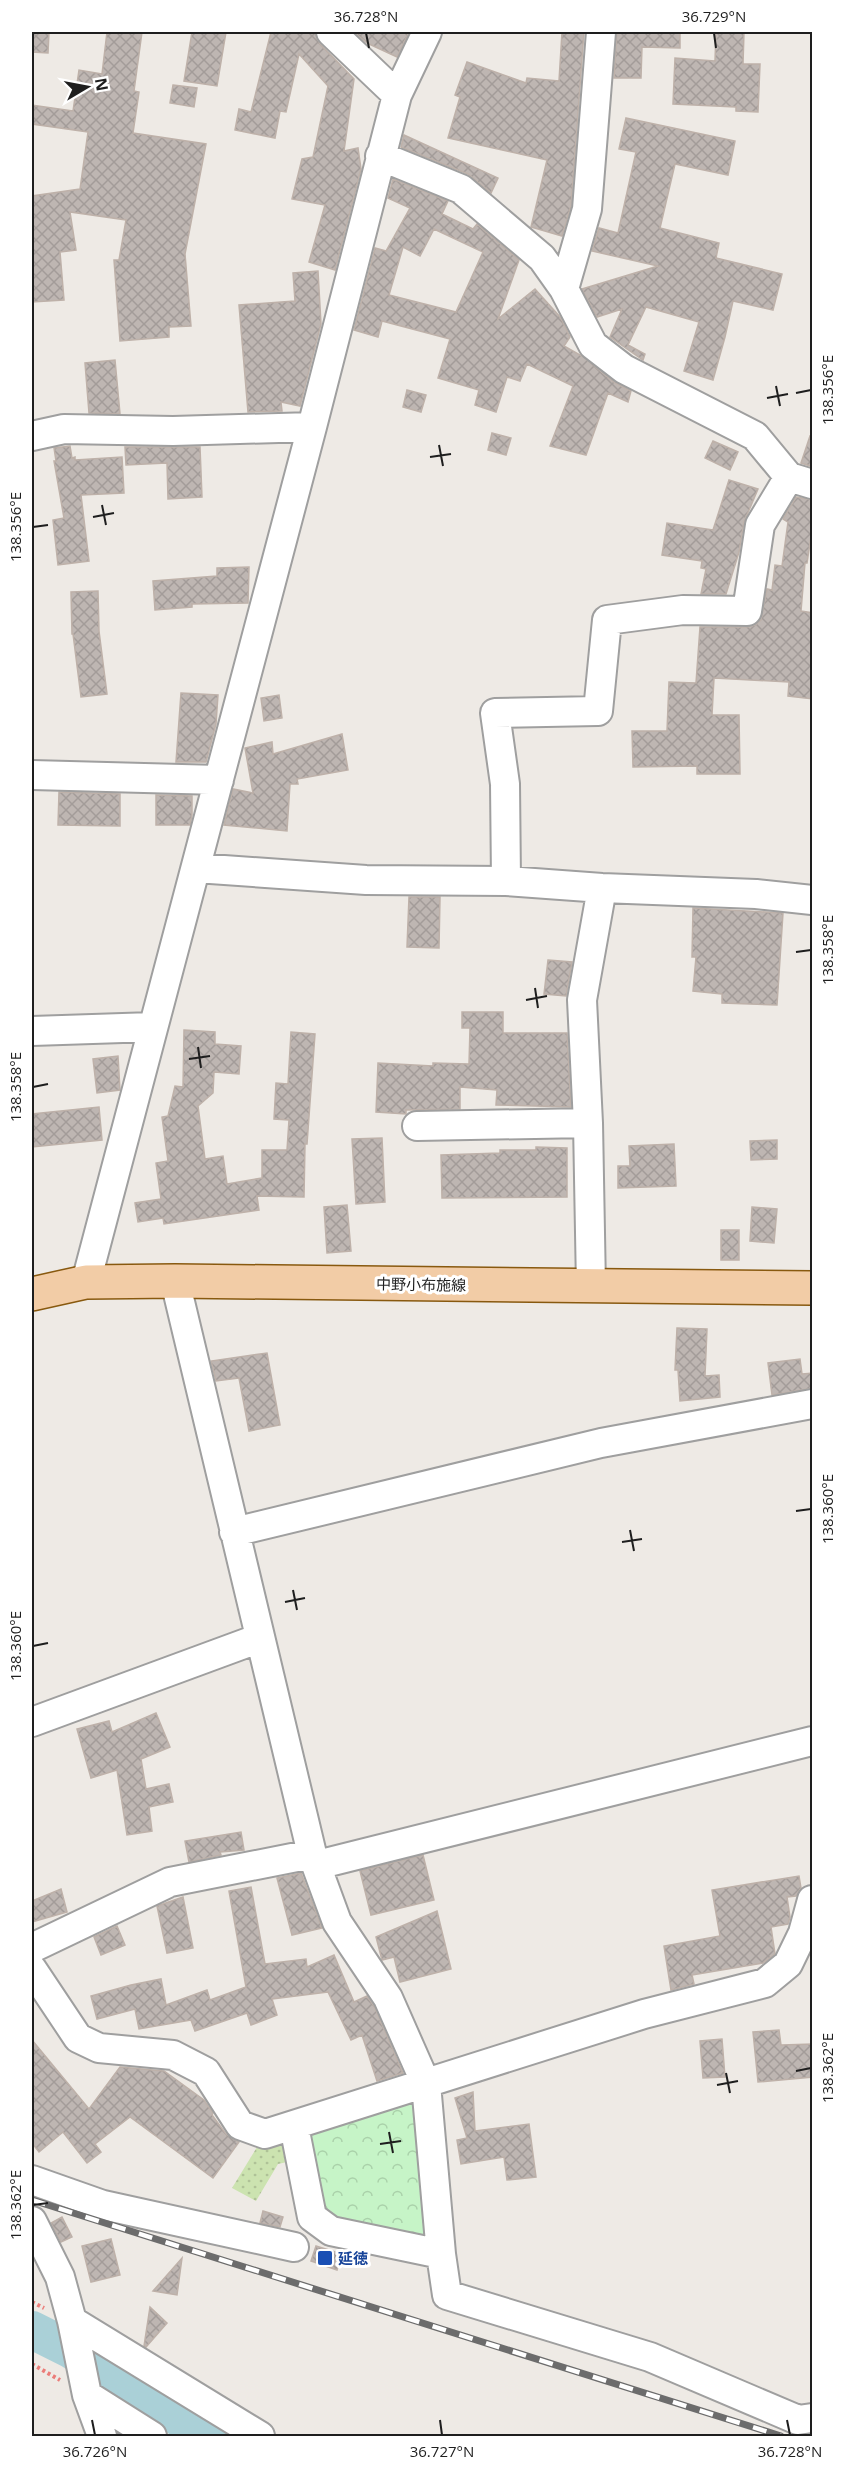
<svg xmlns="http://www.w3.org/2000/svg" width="844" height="2468" font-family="'Open Sans','Noto Sans JP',sans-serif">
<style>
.grass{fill:url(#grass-dots)}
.park{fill:url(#park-crowns)}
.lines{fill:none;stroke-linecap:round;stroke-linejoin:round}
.river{stroke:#aad0d7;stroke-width:38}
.building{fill:url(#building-cross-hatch);stroke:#beb1a9;stroke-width:1.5;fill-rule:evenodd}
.minor-casing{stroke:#9f9f9f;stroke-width:32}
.major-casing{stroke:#88590f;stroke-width:36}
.path{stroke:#eb7d79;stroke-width:4;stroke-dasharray:3 3;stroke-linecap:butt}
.minor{stroke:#fff;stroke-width:28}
.major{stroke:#f2cca6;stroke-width:33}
.rail-casing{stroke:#6c6c6c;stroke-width:7}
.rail{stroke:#fff;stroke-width:4.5;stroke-dasharray:14;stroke-linecap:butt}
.ticks{fill:none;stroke:#1e1e1e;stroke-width:2}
.transit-dot{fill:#1a4fb4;stroke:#fff;stroke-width:2}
.labels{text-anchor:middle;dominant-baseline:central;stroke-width:6;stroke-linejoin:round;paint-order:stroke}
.street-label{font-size:15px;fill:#1e1e1e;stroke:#fff}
.transit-label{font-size:15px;font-weight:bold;fill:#164399;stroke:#fff;text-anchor:start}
.neatline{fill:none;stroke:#1e1e1e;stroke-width:2}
.ticks-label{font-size:15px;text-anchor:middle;fill:#1e1e1e}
</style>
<defs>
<pattern id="grass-dots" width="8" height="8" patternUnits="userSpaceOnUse" patternTransform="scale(1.5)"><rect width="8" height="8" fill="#cce3b0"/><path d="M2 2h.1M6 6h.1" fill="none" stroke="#afc297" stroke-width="1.8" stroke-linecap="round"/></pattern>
<pattern id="park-crowns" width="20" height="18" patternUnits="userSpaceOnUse" patternTransform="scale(1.5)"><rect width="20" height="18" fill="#c6f4c7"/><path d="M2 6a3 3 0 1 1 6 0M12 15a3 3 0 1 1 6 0" fill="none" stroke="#aad1aa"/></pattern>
<pattern id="building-cross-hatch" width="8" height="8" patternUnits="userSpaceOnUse" patternTransform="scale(1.5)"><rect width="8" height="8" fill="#beb6b2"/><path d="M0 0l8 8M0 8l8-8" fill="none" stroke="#a39c99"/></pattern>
</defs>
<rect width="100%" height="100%" fill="#eeeae5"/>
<path class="grass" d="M294,2126L301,2159L278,2164L256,2201L232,2188L265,2134Z"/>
<path class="park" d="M426,2084L441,2254L331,2231L294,2126Z"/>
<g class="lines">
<path class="river" d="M32,2330L70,2349L208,2436"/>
</g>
<path class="building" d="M32,32H49L48,53L32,52Z
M107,32H142L134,91L139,92L133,133L206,144L185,254L191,326L169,327V337L120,341L114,260H119L126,220L70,212L76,250L60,252L64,300L32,302V196L80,189L88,132L32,124V105L73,111L79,70L102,74Z
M192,32H226L217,86L184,81Z
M271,32H315L320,44L354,79L344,151L358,148L361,169L335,270L309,262L325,205L292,199L302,159L313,157L328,86L299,54L286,112L280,111L275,138L235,130L239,109L251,112Z
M354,32H409L397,57L367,43Z
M562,32H584L571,206L562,236L531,227L547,160L448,138L460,97L455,95L467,62L526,83L527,78L559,81Z
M617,32H680V48L642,47L641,78H614Z
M716,32H744L743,64H760L758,112L736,111V107L673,104L675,58L715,61Z
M173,85L197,88L194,107L170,103Z
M626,118L735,141L728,175L675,164L660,228L719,243L716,258L782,274L773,310L733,301L725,337L713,380L684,371L699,322L646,307L628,345L645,354L643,360L610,337L622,309L597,317L582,289L658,266L592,251L599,228L618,233L636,152L619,149Z
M404,135L498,178L491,193L468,174L401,147Z
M393,179L448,201L442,214L473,229L477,224L519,260L498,319L535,289L561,318L570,337L564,346L582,356L614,382L631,391L628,402L608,393L586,455L550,446L573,386L527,364L520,381L507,377L496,412L475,405L479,390L438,378L450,339L382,321L378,337L354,330L375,248L386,251L410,208L388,198ZM434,229L483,252L456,312L389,295L403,247L420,256Z
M318,271L321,324L300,406L281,402L282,411L248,412L239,305L295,301L293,273Z
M115,360L120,414L89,413L85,363Z
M407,390L426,395L421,412L403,407Z
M492,433L511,438L506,455L488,450Z
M810,436L813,437V467L801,463Z
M713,441L738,452L730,470L705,458Z
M70,446L72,458L75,457V460L122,457L124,493L81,495L89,561L58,565L53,520L64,518L54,461H56L54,448Z
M125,447H200L202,497L168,499L167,463L126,465Z
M729,480L758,489L744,522L739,552L726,594H701L706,569L701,568L702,561L662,555L667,523L713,530Z
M796,497L813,500V538L811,537L807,563H805L801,611L813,613V699L788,696L789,682L714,678L712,715H739L740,774H697V766L633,767L632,731H667L669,682L696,683L700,627H747L755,625L761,620L767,589L772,590L775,565L782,566L788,522L783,519Z
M249,567L248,603L192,604V607L155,610L153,581L217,576V568Z
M98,591L99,631L107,694L81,697L73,634H72L71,592Z
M181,693L218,695L216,724L206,762H176Z
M279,695L282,718L264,721L261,698Z
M342,734L348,770L297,779L298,784H290L287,831L224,825L233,789L253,793L245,748L272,742L273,754Z
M59,792L120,794V826L58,825Z
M156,795L192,796V815L190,825H156Z
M409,897H440L439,948L407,947Z
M693,908L783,913L777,1005L722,1003V994L693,991L696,957H692Z
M548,960L572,962L566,996L544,994Z
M462,1012H503V1033H567L571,1107L496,1105L497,1090L460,1087V1109L406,1110V1114L376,1112L378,1063L433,1066V1063L469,1064L470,1028H462Z
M184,1030L215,1032V1044L241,1046L239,1074L214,1072L213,1093L198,1106L205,1159L223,1156L227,1184L262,1178V1150H287L289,1120L274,1119L276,1083L288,1084L291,1032L315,1034L307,1144H305L304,1197L257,1196L259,1210L164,1224L163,1218L138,1222L135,1203L161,1199L156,1163L168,1161L162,1117L168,1116L175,1086L183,1087Z
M118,1056L120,1090L97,1093L93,1059Z
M99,1107L102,1140L32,1147V1114Z
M382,1138L385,1202L356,1204L352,1139Z
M777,1140V1159L751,1160L750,1141Z
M674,1144L676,1186L618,1188V1166H630L629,1146Z
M536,1147L567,1148V1197L442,1198L441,1155L500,1153V1150H536Z
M347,1205L351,1251L327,1253L324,1207Z
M752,1207L777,1209L774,1243L750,1241Z
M721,1230H739V1260H721Z
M677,1328L707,1329L705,1376L719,1375L720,1397L680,1401L678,1370H675Z
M267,1353L280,1425L249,1431L239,1378L216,1381L211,1361Z
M800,1359L802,1374L813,1373V1388L772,1395L768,1363Z
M156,1713L170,1747L141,1759L146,1789L169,1784L173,1802L149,1807L152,1831L127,1835L117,1770L91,1778L77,1729L109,1721L112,1732Z
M241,1832L244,1850L220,1852L221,1855L189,1862L185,1841Z
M423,1855L434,1900L371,1915L360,1871Z
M301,1873L322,1928L292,1935L277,1878Z
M799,1876L801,1888L796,1896L787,1897L790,1917L788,1924L771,1927L775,1954L763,1963L692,1975L694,1984L671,1990L664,1946L720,1936L712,1890Z
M251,1887L265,1964L306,1959L307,1967L334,1955L354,2002L367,1996L374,2006L403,2073L377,2081L362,2035L351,2040L328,1992L272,1999L277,2015L251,2025L247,2013L195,2031L191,2020L139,2029L135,2009L97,2019L91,1996L131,1985L161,1979L166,2005L207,1990L210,2000L246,1987L229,1891Z
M61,1889L67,1912L32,1922V1901Z
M183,1897L193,1948L167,1953L157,1906Z
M437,1911L451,1969L400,1982L394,1957L382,1960L376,1937Z
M117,1926L125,1945L101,1955L94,1937Z
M779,2030L781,2045L813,2044V2077L758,2082L753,2032Z
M722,2039L725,2077L703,2078L700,2041Z
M32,2040L89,2109L120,2067L164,2071L204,2100L213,2113L212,2115L226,2134L239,2142L213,2178L130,2117L95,2144L101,2152L87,2163L63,2132L39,2152L32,2143Z
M473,2092L475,2131L529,2124L536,2177L507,2180L504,2157L461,2164L457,2140L467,2138L455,2098Z
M263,2211L283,2217L280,2227L260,2223Z
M62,2217L72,2237L61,2242L51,2223Z
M111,2239L120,2275L91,2282L82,2246Z
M316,2246L342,2254L337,2270L311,2261Z
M182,2258L177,2295L153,2291Z
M150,2307L167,2323L146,2347L144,2346Z"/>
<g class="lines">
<g class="minor-casing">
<path id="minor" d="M331,32L397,95
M380,156L461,189L542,258L564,289L593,345L624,369L755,436L789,477L812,484
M564,289L587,209L601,32
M32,436L64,429L173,431L312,427
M32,775L219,780
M196,868L366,880L506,881L602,888L756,894L812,900
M506,881L505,784L495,713L598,711L607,620L683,610L747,611L760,525L789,477
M32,1031L153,1027
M417,1126L588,1123
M175,1281L312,1854L337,1922L388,1998L426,2084L441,2254
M86,1282L312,427L397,95L427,32
M591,1287L588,1123L582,1000L602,888
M234,1532L601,1443L812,1404
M32,1722L260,1638
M317,1865L812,1741
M32,1948L170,1882L312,1854
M32,1969L78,2038L99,2048L173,2055L206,2072L240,2125L265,2134L644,2014L765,1983L788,1964L803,1933L812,1900
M294,2126L312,2217L331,2231L441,2254L447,2295L650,2357L798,2420L812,2418
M32,2180L103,2205L294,2247
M32,2221L60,2277L72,2321L87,2395L102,2436
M72,2321L260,2436
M87,2395L152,2436"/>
</g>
<g class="major-casing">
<path id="major" d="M32,1294L86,1282L175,1281L812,1288"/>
</g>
<path class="path" d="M32,2302L44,2308
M32,2364L60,2380"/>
<use href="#minor" class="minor"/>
<use href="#major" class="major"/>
<g class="rail-casing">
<path id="rail" d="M32,2200L781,2436"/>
</g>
<use href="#rail" class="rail"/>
</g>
<path class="ticks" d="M366,33L369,48M714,33L716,48M776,386L780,406M796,393L811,390M767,398L788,394M439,445L443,466M430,457L451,454M102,505L106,525M93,517L114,513M33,527L48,525M796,952L811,950M535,988L538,1008M526,1000L547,996M198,1047L201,1068M189,1059L210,1056M33,1087L48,1084M796,1511L811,1509M630,1530L634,1551M622,1542L642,1539M293,1590L297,1610M285,1602L305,1598M33,1646L48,1643M796,2071L811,2068M726,2073L730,2093M717,2085L738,2081M389,2132L393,2153M380,2144L401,2141M33,2205L48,2203M92,2420L95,2435M440,2420L442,2435M787,2420L790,2435"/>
<rect class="transit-dot" x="317" y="2250" width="16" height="16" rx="3"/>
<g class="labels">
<g class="street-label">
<text transform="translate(421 1284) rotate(1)">中野小布施線</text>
</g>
<g class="transit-label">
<text x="338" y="2258">延徳</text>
</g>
</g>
<rect width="844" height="2468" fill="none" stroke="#ffffff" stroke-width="66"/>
<g transform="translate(87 87) rotate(80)" stroke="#ffffff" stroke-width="4.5" paint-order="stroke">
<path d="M0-4.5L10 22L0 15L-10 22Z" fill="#1e1e1e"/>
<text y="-9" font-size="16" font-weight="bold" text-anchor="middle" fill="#1e1e1e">N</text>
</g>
<rect x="33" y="33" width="778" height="2402" class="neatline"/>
<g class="ticks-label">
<text x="366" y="22">36.728°N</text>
<text x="714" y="22">36.729°N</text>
<text transform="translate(828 390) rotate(-90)" y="5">138.356°E</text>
<text transform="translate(16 527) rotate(-90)" y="5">138.356°E</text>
<text transform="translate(828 950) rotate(-90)" y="5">138.358°E</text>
<text transform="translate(16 1087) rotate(-90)" y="5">138.358°E</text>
<text transform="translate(828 1509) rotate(-90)" y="5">138.360°E</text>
<text transform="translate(16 1646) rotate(-90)" y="5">138.360°E</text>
<text transform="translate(828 2068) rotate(-90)" y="5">138.362°E</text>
<text transform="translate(16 2205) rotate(-90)" y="5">138.362°E</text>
<text x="95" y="2457">36.726°N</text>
<text x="442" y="2457">36.727°N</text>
<text x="790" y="2457">36.728°N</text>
</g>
</svg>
